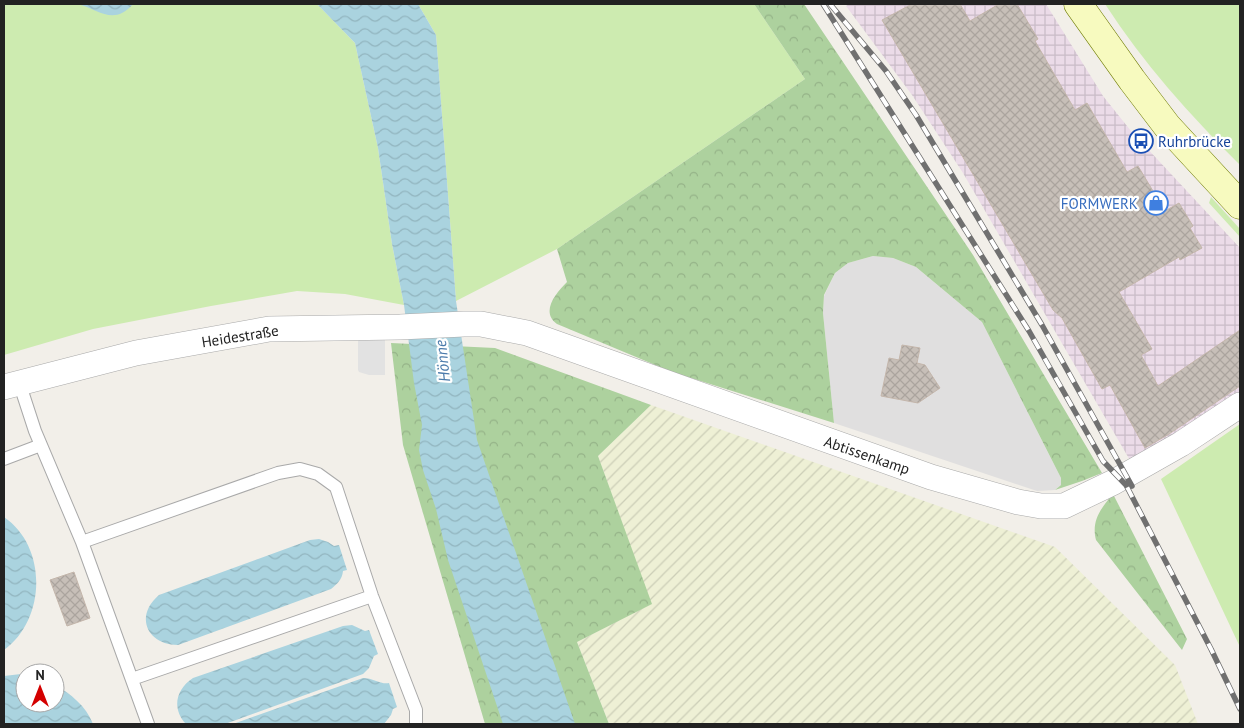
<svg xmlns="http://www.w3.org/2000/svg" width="1244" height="728" font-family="'PT Sans',sans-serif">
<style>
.residential{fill:#e0dfdf}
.industrial{fill:url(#industrial-grid)}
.farmland{fill:url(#farmland-furrows)}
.grass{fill:#cdebb0}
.forest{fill:url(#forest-crowns)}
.parking{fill:#e2e2e2}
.water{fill:url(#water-waves)}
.building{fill:url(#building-cross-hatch);stroke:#c4b6ab}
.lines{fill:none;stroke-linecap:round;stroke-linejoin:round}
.service-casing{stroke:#a9a9a9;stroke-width:14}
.minor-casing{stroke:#a9a9a9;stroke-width:26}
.secondary-casing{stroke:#707d05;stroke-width:29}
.service{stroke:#fff;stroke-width:12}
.minor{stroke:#fff;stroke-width:25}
.secondary{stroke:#f7fabf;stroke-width:28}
.rail-casing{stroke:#707070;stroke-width:5.5}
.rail{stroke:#fff;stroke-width:4;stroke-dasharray:11;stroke-linecap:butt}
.labels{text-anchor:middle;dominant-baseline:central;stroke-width:4.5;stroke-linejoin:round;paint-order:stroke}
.transit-label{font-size:15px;fill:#164399;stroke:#fff;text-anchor:start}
.shop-label{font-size:15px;fill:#366cbe;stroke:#fff;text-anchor:end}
.street-label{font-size:15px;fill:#222;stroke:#fff}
.water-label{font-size:16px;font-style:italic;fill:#4a7aab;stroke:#fff}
</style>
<defs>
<pattern id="industrial-grid" width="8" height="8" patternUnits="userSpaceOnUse" patternTransform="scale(1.25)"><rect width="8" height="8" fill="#ebdbe8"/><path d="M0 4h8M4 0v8" fill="none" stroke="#c9bcc7"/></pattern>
<pattern id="farmland-furrows" width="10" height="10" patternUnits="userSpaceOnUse" patternTransform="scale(1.25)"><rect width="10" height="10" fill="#eef0d5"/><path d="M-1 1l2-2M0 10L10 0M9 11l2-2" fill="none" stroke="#ccceb7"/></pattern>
<pattern id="forest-crowns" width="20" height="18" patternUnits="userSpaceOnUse" patternTransform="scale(1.25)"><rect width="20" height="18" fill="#add19e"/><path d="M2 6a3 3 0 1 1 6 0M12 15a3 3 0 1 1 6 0" fill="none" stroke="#95b388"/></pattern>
<pattern id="water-waves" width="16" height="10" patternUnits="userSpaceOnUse" patternTransform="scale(1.25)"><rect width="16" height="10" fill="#aad3df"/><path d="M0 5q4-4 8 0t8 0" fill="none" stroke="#92b5bf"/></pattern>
<pattern id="building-cross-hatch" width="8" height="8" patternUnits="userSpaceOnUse" patternTransform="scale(1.25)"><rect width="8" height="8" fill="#c7bfb8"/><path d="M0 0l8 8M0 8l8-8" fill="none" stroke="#aba49e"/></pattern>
</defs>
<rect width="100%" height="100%" fill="#f2efe9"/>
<path class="residential" d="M873,256L893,258L916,267L982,322L1061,478V485L1055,490L1037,491L834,423L823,313L824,296L835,273L848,263Z"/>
<path class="industrial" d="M849,4H1046L1103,96L1131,131L1240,248V392L1230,400L1131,462L963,173L912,95L846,6Z"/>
<path class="farmland" d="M651,405L1055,547L1175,665L1198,724H609L577,642L651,604L598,456Z"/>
<path class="grass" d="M4,4H317L355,43L378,148L392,244L404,305L345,294L297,291L211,306L93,329L4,355Z
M418,4H754L805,79L557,249L456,301L436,35Z
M1105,4H1240V165C1190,115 1143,63 1105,4Z
M1211,197L1240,229V237L1209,203Z
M1240,424V647L1161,479Z"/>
<path class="forest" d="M754,4H804L973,255L1102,473L1082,481L1055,490L1061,485V478L982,322L916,267L893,258L873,256L848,263L835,273L824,295L823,313L834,423L672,372L557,324C540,312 556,293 567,282L557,249L805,79Z
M391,343L495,348L651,405L598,456L652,604L577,642L609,724H485L403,445Z
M1113,494L1187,639L1182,650L1096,540C1091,521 1101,508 1113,494Z"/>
<path class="parking" d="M385,336V375H369L359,372L358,370V337Z"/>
<path class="water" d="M78,4H133C114,26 99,10 78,4Z
M317,4H418L436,35L456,301L477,440L575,724H503L448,560L436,509L423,470L419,450L422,425L414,383L404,305L392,244L378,148L355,43Z
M4,517C48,547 46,620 4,650Z
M319,539L328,542L334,546L339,545L347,570L343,571C342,580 337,584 331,589L178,645C147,645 134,616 159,595L310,540Z
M352,625L365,631L369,630L378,654L374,656L369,668L363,674L225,724H186C172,709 175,690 193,678L343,626Z
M21,674L25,675V703H55V685C71,694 86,706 93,724H4V676Z
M363,678C373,678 382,685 389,683L397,707L393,709L391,715L384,724H233Z"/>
<path class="building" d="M912,4H960L970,21L999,4H1017L1038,39L1035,41L1075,110L1087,103L1127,172L1138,166L1165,211L1179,203L1193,226L1190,228L1202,248L1180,260L1179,257L1119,292L1152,349L1141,355L1158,386L1240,330V386L1169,434L1145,448L1110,385L1102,389L1062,318L1053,310L882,20Z
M902,345L920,348L917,363L925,365L940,388L918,403L881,396L889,358L899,360Z
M74,572L90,618L67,626L50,580Z"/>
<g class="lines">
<g class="service-casing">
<path id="service" d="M19,382L35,431L82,542L148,724
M4,459L41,445
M82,542L278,473L300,469L318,474L336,487L372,596L416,710V724
M132,679L372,596"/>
</g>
<g class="minor-casing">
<path id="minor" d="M4,387L136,353L269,329L400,327L464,324H481L527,333L931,477L1018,502L1041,506H1064L1114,482L1181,444L1240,405"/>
</g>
<g class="secondary-casing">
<path id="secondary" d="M1078,4L1132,80L1167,126L1240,205"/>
</g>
<use href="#service" class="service"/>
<use href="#minor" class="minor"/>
<use href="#secondary" class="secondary"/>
<g class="rail-casing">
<path id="rail" d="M823,4L1029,331L1103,461L1126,485L1211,649L1240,709
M830,4L886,71L916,115L1042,325L1132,486"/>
</g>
<use href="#rail" class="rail"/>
</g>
<defs>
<g id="bus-ring" transform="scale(1.25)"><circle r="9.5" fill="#fff" stroke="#1a4fb4" stroke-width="1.5"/><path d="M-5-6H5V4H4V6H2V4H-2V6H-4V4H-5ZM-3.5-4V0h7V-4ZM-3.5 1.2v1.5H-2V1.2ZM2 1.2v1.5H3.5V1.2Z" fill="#1a4fb4"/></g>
<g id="shop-ring" transform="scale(1.25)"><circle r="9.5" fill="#fff" stroke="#3f7fe0" stroke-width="1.5"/><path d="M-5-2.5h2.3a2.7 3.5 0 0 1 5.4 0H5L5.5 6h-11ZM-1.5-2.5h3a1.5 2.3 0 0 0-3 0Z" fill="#3f7fe0"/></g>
</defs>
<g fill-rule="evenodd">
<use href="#bus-ring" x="1141" y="141"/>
<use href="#shop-ring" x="1156" y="203"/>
</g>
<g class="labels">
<g class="transit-label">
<text x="1158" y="141">Ruhrbrücke</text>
</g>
<g class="shop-label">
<text x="1138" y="203">FORMWERK</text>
</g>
<g class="street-label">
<text transform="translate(240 336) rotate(-9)">Heidestraße</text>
<text transform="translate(867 455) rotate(19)">Abtissenkamp</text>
</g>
<g class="water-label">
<text transform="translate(442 361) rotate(-96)">Hönne</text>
</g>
</g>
<rect width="1244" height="728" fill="none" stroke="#222222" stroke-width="10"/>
<g transform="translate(40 688)"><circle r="24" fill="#ffffff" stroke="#a7a7a7"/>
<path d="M0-4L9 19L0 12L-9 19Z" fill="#d40000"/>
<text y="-8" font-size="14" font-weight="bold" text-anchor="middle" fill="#222222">N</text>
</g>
</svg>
